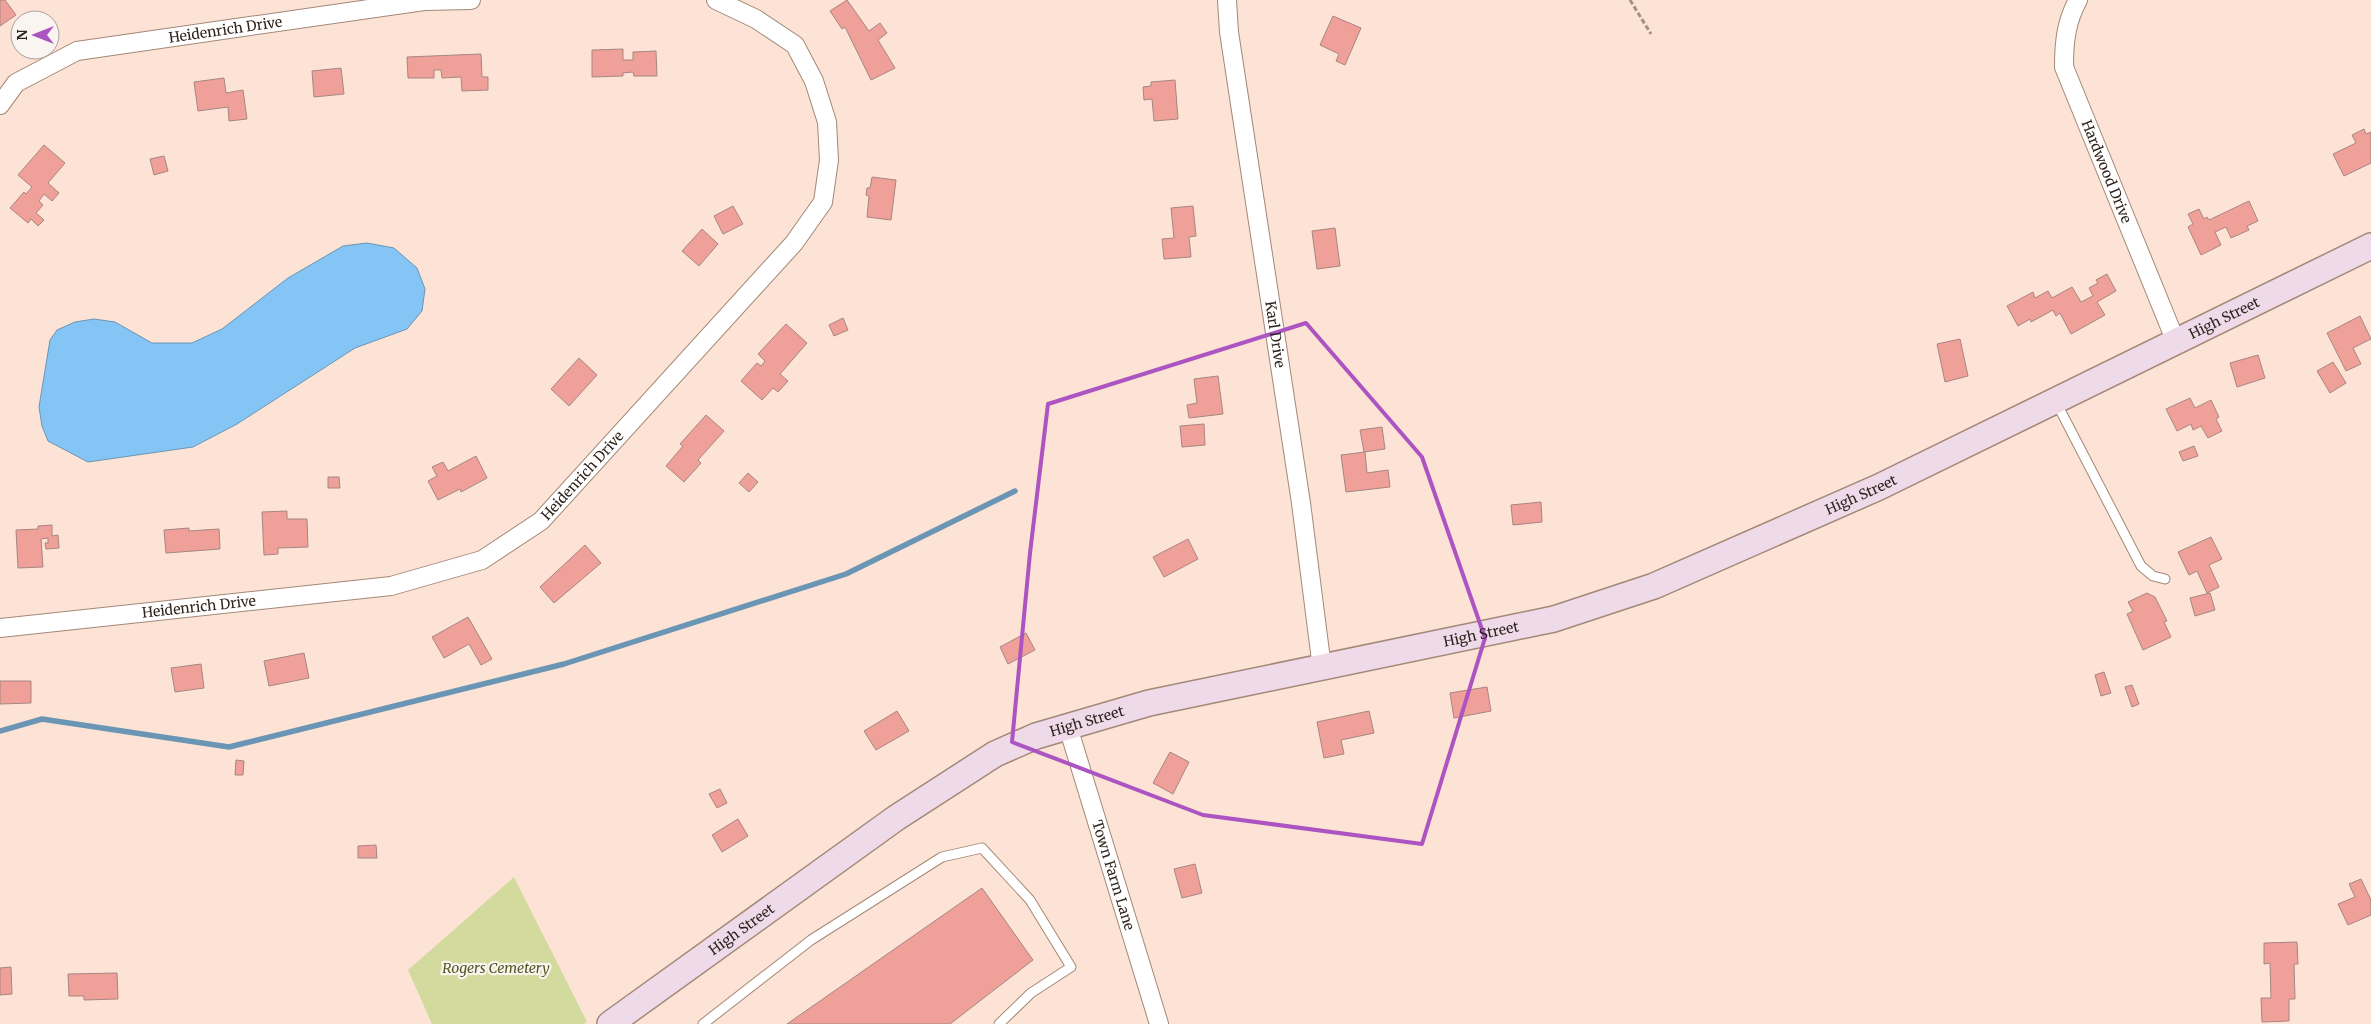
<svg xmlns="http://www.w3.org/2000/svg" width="2371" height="1024" font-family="Merriweather,serif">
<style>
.green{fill:#d3da9d}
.water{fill:#85c5f5;stroke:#6b95b4}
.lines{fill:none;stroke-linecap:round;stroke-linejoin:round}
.stream{stroke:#6b95b4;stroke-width:5.5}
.building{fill:#efa098;stroke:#a78682}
.lane-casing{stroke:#a48877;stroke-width:11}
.street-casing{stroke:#a48877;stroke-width:20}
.secondary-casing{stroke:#a48877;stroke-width:28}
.path{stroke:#a49186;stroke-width:3;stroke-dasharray:5 2.5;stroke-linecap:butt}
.lane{stroke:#fff;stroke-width:9}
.street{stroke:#fff;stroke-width:18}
.secondary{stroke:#eedae9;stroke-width:25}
.marked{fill:none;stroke:#ac54c1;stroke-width:4;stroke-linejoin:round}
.labels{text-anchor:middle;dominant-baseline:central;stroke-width:4.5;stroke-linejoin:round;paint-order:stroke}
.street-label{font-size:14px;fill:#2f241d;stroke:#fbf5f1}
.park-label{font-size:14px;font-style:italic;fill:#525621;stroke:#fbf5f1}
</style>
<rect width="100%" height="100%" fill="#fce3d5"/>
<path class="green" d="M514,877L587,1022L584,1024H432L408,970Z"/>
<path class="water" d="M367,243L394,248L417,268L425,289L422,311L407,329L355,348L237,424L193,447L88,462L48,441L42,426L39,407L50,340L57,330L75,322L94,319L115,322L152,343H192L222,329L288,278L343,246Z"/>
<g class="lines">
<path class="stream" d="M0,731L42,719L229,747L564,664L846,574L1015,491"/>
</g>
<path class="building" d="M0,0H5L16,15L0,26Z
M847,0L869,31L880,23L887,33L878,40L895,68L871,80L845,27L842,29L830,11Z
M1333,16L1361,28L1345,65L1336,61L1339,54L1320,45Z
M623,49V60H633V52L656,51L657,76H634L633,72L623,73V76L592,77V50Z
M481,54L482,77H488V90L462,91L461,77L442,78L441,70H434V78H408L407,57Z
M341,68L344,94L314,97L312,71Z
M224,78L226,93L243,90L247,119L229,121L228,107L198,111L194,82Z
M1175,80L1178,119L1154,121L1152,99L1144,100L1143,87L1151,86V82Z
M2364,129L2366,134L2371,132V163L2344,176L2333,154L2356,143L2352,135Z
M44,145L65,163L48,183L59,193L52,201L44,194L39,201L43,205L36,213L44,220L38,226L31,219L28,223L10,208L24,192L26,194L32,187L18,175Z
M164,156L168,171L154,175L150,159Z
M872,177L896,180L891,220L867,217L869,196L866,195L867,188H870Z
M2249,201L2258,221L2247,226L2249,230L2231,238L2226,227L2215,232L2221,245L2201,255L2188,227L2193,224L2188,214L2199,209L2204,219L2207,217L2209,220Z
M733,206L743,224L723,234L714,216Z
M1193,206L1196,236L1189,237L1191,257L1164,259L1162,239L1174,238L1171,208Z
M1335,228L1340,266L1317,269L1312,231Z
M702,229L718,244L699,266L682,251Z
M2107,274L2116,291L2097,302L2105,315L2071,334L2060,313L2056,316L2053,310L2031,322L2030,319L2018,326L2007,306L2033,292L2035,298L2048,291L2052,298L2072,287L2081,302L2093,296L2089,288L2098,283L2096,280Z
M2360,316L2371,339L2353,348L2361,364L2346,371L2327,333Z
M843,318L848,330L834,336L829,325Z
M786,324L807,343L780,374L788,381L778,392L773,388L762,400L741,381L757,363L761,366L765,361L758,354Z
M1960,339L1968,376L1945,382L1937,344Z
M2258,355L2265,378L2237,387L2230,363Z
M579,358L597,375L569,406L551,389Z
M2333,362L2346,383L2330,393L2317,371Z
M1218,376L1223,414L1189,418L1187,405L1197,403L1194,379Z
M2190,398L2195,408L2211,400L2219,417L2216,419L2222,431L2208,438L2201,426L2193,430L2191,424L2177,431L2166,409Z
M706,415L724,431L698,460L701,463L684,482L666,466L683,446L680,444Z
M1204,424L1205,445L1182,447L1180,426Z
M1382,427L1385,449L1364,452L1360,430Z
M2194,446L2198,456L2183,461L2179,452Z
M1365,452L1367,473L1388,470L1390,487L1346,492L1341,455Z
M476,456L487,478L461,492L460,489L438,500L428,481L437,476L432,467L443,462L448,471Z
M748,473L758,482L749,492L739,483Z
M328,477H339L340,488H328Z
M1541,502L1542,522L1513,525L1511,505Z
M287,511V519H307L308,547L278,548V554L264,555L262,512Z
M52,525V536L58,535L59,548L46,549L45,543H48V538L41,539L43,567L18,568L16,530L38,529V526Z
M189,528V531L219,529L220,549L166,553L164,530Z
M2211,537L2222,559L2209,565L2219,587L2207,593L2197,571L2189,575L2178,552Z
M1188,539L1198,559L1164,577L1153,557Z
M585,545L601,563L554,603L540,587Z
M2147,593L2155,597L2167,621L2164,622L2171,637L2143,650L2127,614L2133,611L2128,602Z
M2210,593L2215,610L2195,616L2190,598Z
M468,617L492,659L481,665L469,644L444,658L432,637Z
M1026,633L1035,650L1008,664L1000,647Z
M304,653L309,678L269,686L264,661Z
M201,664L204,688L175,692L171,668Z
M2104,672L2111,693L2101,696L2095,675Z
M0,681H31V703L0,704Z
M2132,685L2139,704L2132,707L2125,687Z
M1487,687L1491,711L1454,718L1450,693Z
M897,711L909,731L876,750L864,731Z
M1369,711L1374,733L1341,740L1344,754L1324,758L1317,722Z
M1170,752L1189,762L1173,794L1153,783Z
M236,760L244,761L243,775H235Z
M720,789L727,803L717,808L709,794Z
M738,819L748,836L722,852L712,835Z
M376,845L377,858H358V846Z
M1195,864L1202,893L1182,898L1174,869Z
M2361,879L2371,900V915L2348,925L2338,904L2355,897L2349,884Z
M982,888L1033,960L950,1024H787Z
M2297,942L2298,964H2294L2295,999H2289V1021L2262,1022L2261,998H2271L2270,963L2264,964V943Z
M11,967L12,994L0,995V968Z
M117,973L118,999L84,1000V996H69L68,974Z"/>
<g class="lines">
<g class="lane-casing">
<path id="lane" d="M2056,402L2141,566L2153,576L2165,579
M703,1024L811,940L942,857L982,848L1030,900L1071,967L1031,993L999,1024"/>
</g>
<g class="street-casing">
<g id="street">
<path id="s1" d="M1227,0L1229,32L1301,503L1322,668"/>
<path id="s2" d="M2078,0C2066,22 2064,42 2064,67L2176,342"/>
<path id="s3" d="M0,105L16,83L77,51L424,1L471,0"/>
<path id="s4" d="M0,628L391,586L482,560L541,521L794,243L823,202L829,160L827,122L814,81L795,45L756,19L716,0"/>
<path id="s5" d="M1068,727L1159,1024"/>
</g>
</g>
<g class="secondary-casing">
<g id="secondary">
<path id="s6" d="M610,1024L896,818L995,754L1036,736L1149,703L1554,619L1654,586L1879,487L2371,246"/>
</g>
</g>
<path class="path" d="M1630,0L1651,34"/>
<use href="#lane" class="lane"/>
<use href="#street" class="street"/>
<use href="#secondary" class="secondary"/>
</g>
<path class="marked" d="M1306,323L1422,457L1485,638L1422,844L1203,815L1012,742L1030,553L1048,404Z"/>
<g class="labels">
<g class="street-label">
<text stroke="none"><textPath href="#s3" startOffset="246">Heidenrich Drive</textPath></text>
<text stroke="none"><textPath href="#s2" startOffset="182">Hardwood Drive</textPath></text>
<text stroke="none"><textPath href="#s6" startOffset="1782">High Street</textPath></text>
<text stroke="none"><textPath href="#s1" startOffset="338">Karl Drive</textPath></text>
<text stroke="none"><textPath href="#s4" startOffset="620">Heidenrich Drive</textPath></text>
<text stroke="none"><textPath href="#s6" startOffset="1378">High Street</textPath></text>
<text stroke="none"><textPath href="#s4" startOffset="200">Heidenrich Drive</textPath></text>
<text stroke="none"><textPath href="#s6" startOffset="972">High Street</textPath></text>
<text stroke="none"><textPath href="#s6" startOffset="568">High Street</textPath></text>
<text stroke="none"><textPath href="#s5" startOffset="155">Town Farm Lane</textPath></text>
<text stroke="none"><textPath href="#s6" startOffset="162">High Street</textPath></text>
</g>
<g class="park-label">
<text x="496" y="968">Rogers Cemetery</text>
</g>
</g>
<g transform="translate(35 35) rotate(270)"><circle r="24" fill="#fbf5f1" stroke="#a9a19c"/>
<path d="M0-4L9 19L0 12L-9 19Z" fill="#ac54c1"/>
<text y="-8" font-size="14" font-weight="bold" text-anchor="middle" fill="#2f241d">N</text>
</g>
</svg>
